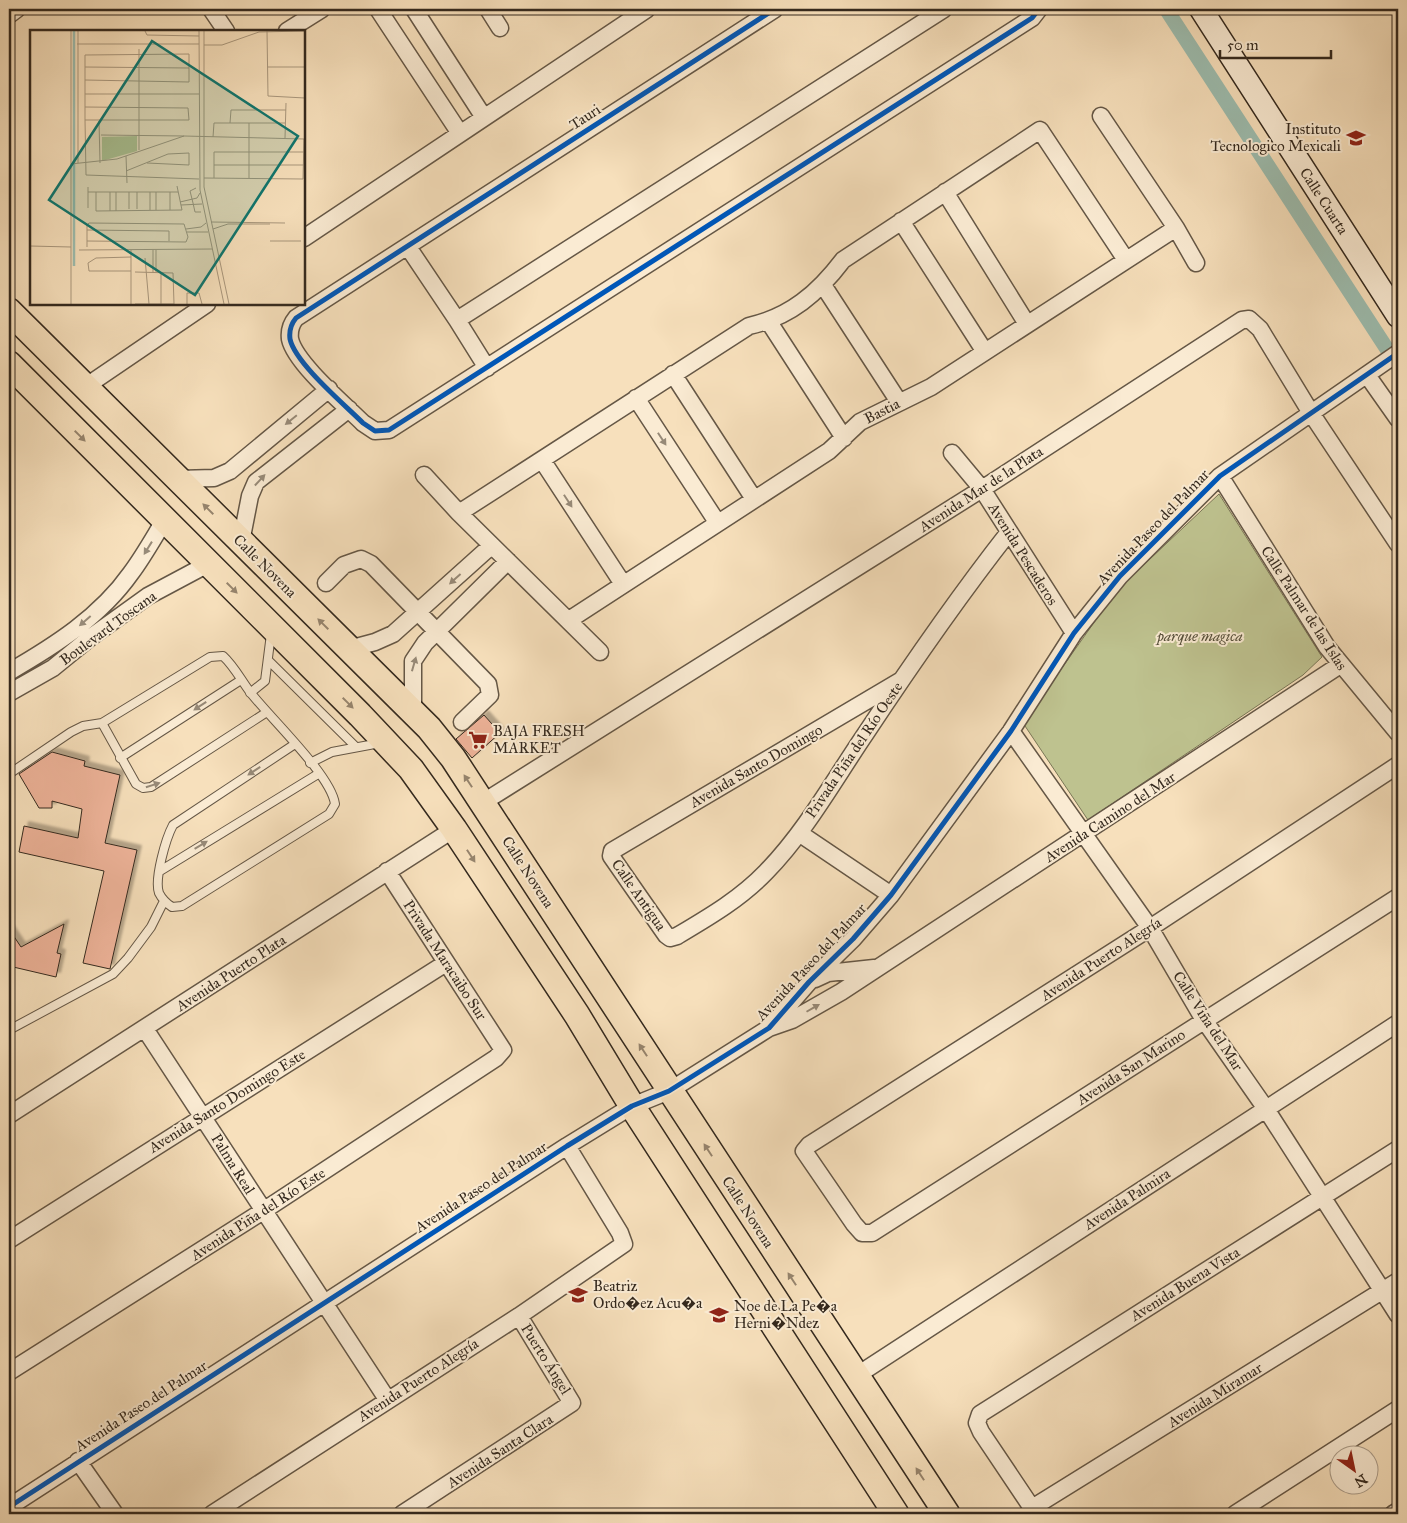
<svg xmlns="http://www.w3.org/2000/svg" width="1407" height="1523" font-family="'IM FELL Great Primer',serif">
<style>
.green{fill:#bec28f;stroke:#797656}
.lines{fill:none;stroke-linecap:round;stroke-linejoin:round}
.canal{stroke:#9dbdaf;stroke-width:15}
.building{fill:#eeb399;stroke:#34291e;filter:url(#shadow)}
.lane-casing{stroke:#655746;stroke-width:10}
.street-casing{stroke:#655746;stroke-width:19}
.secondary-casing{stroke:#34291e;stroke-width:25}
.primary-casing{stroke:#34291e;stroke-width:28}
.lane{stroke:#faebd3;stroke-width:8}
.street{stroke:#faebd3;stroke-width:16}
.secondary{stroke:#faebd3;stroke-width:22}
.primary{stroke:#f7e0bc;stroke-width:25}
.cycleway-casing{stroke:#faebd3;stroke-width:8}
.cycleway{stroke:#0057b8;stroke-width:5}
.oneway{fill:#978a78}
.oneway2{fill:#96846d}
.labels{text-anchor:middle;dominant-baseline:central;stroke-width:4;stroke-linejoin:round;paint-order:stroke}
.street-label{font-size:15px;fill:#34291e;stroke:#faebd3}
.poi-label{font-size:15px;fill:#34291e;stroke:#faebd3;text-anchor:start}
.park-label{font-size:15px;font-style:italic;fill:#564f3a;stroke:#faebd3}
.inset-river{fill:none;stroke:#9dbdaf;stroke-width:2.5}
.inset-road{fill:none;stroke:#a9977d;stroke-width:1}
.view{fill:#0f766e;fill-opacity:0.15;stroke:#0f766e;stroke-width:2.5}
.inset-edge{fill:none;stroke:#34291e;stroke-width:2.5}
</style>
<defs>
<filter id="shadow"><feDropShadow dx="4.5" dy="-4.5" stdDeviation="1" flood-color="#0004"/></filter>
</defs>
<rect width="100%" height="100%" fill="#f7e0bc"/>
<filter id="stains"><feTurbulence type="fractalNoise" baseFrequency=".004" numOctaves="4"/><feColorMatrix values="0 0 0 0 .2 0 0 0 0 .09 0 0 0 0 .02 0 0 0 .5 -.17"/></filter>
<radialGradient id="worn" r=".72"><stop offset=".6" stop-color="#630" stop-opacity="0"/><stop offset="1" stop-color="#630" stop-opacity=".3"/></radialGradient>
<path class="green" d="M1219,494L1322,657L1303,675L1088,820L1023,723L1117,590Z"/>
<g class="lines">
<path class="canal" d="M1166,9L1398,366"/>
</g>
<path class="building" d="M484,715L500,733L472,758L456,739Z
M52,752L85,761L84,766L120,775L105,843L137,850L110,969L83,963L104,871L19,852L24,826L78,838L82,809L52,801V808H39L19,774Z
M64,924L57,953L61,954L56,977L9,966V929L21,947Z"/>
<g class="lines">
<g class="lane-casing">
<path id="lane" d="M268,660L356,747
M250,693L265,681L271,634
M267,712L151,787L143,788L136,784L102,723L210,657L223,656C234,666 241,680 250,692C270,718 331,775 335,804L329,814L182,906L172,907C166,903 162,899 159,893C154,879 166,838 173,825L295,744
M120,758L241,680
M310,763L332,752L380,743
M9,774L71,732L83,726L102,723
M160,871L318,774
M9,1030L113,974L128,958L151,927L164,901"/>
</g>
<g class="street-casing">
<path id="street" d="M211,9L226,31
M378,9L459,132
M414,9L483,116
M488,9L500,28
M775,9L296,318C291,324 289,331 290,339C295,363 345,405 363,423L375,431L389,430L1032,18L1039,9
M9,15L17,9
M287,31L322,9
M1101,116L1176,228L1196,263
M945,192L1027,324
M901,221L985,352
M304,238L647,9
M408,247L457,320L944,9
M823,285L899,402
M457,320L487,368
M769,322L844,438
M673,374L754,499
M1367,375L1398,419
M85,387L207,304
M636,398L717,522
M952,453L982,489L1074,633
M542,460L623,584
M424,475L459,513
M1220,476L1327,647L1398,733
M178,479L214,478L230,471L329,389
M241,542L250,496L256,482L349,409
M326,583L344,565L361,559L371,564L488,684L490,695L462,722
M569,620L829,451L860,422L931,387L1176,228
M349,649L375,642L393,634L491,546
M600,652L459,513L749,326C790,317 818,293 843,260L1040,130L1126,260
M9,672C54,646 100,617 131,573C143,557 153,539 164,521
M900,681L612,851L611,856L666,935L670,938L677,936C709,917 740,899 766,872C806,831 834,780 866,733C911,665 958,597 1009,532
M9,693L53,668L91,637L148,596L208,564
M413,712V661L425,643L508,561
M1011,731L1150,928L1204,1020L1266,1109L1398,1315
M1398,765L1150,928L809,1145L804,1151L854,1224L862,1233H872L1398,897
M482,803L982,489L1242,320L1249,319L1260,329L1311,413L1398,544
M799,833L891,895
M815,979L828,973L874,968
M769,1028L792,1020L841,992L1340,665
M145,1029L387,1399
M9,1115L454,829
M9,1240L446,963
M9,1372L263,1211L496,1058L503,1050L387,871
M856,1376L1398,1023
M78,1461L115,1514
M9,1507L567,1146L632,1106L669,1091L769,1028L809,982L853,939L891,895L1011,731L1074,633L1120,576L1220,476L1398,353
M1032,1508L1398,1281
M212,1514L519,1316L624,1244L620,1233L567,1146
M402,1514L572,1403L519,1316
M1036,1514L981,1432L977,1423L980,1414L1398,1149
M1235,1514L1398,1409
M1393,1514L1398,1511"/>
</g>
<g class="secondary-casing">
<path id="secondary" d="M1201,9L1398,316"/>
</g>
<g class="primary-casing">
<path id="primary" d="M9,311L429,728L453,758L947,1514
M9,364L360,715L411,769L454,829L577,1015L632,1106L896,1514"/>
</g>
<use href="#lane" class="lane"/>
<use href="#street" class="street"/>
<use href="#secondary" class="secondary"/>
<use href="#primary" class="primary"/>
<g class="cycleway-casing">
<path id="cycleway" d="M775,9L296,318C291,324 289,331 290,339C295,363 345,405 363,423L375,431L389,430L1032,18L1039,9
M9,1507L567,1146L632,1106L669,1091L769,1028L809,982L853,939L891,895L1011,731L1074,633L1120,576L1220,476L1398,353"/>
</g>
<use href="#cycleway" class="cycleway"/>
</g>
<defs><path id="oneway-solid" d="M-6-.8H1V-3.2L6.5 0L1 3.2V.8H-6Z" transform="scale(1.25)"/></defs>
<g class="oneway">
<use href="#oneway-solid" transform="translate(291 420) rotate(141)"/>
<use href="#oneway-solid" transform="translate(662 439) rotate(57)"/>
<use href="#oneway-solid" transform="translate(260 480) rotate(-47)"/>
<use href="#oneway-solid" transform="translate(568 501) rotate(57)"/>
<use href="#oneway-solid" transform="translate(148 548) rotate(122)"/>
<use href="#oneway-solid" transform="translate(455 579) rotate(138)"/>
<use href="#oneway-solid" transform="translate(85 621) rotate(139)"/>
<use href="#oneway-solid" transform="translate(414 664) rotate(-74)"/>
<use href="#oneway-solid" transform="translate(200 706) rotate(147)"/>
<use href="#oneway-solid" transform="translate(254 771) rotate(147)"/>
<use href="#oneway-solid" transform="translate(153 785) rotate(-18)"/>
<use href="#oneway-solid" transform="translate(201 845) rotate(-31)"/>
<use href="#oneway-solid" transform="translate(813 1008) rotate(-30)"/>
</g>
<g class="oneway2">
<use href="#oneway-solid" transform="translate(80 436) rotate(45)"/>
<use href="#oneway-solid" transform="translate(208 509) rotate(-135)"/>
<use href="#oneway-solid" transform="translate(232 588) rotate(45)"/>
<use href="#oneway-solid" transform="translate(323 624) rotate(-135)"/>
<use href="#oneway-solid" transform="translate(348 703) rotate(45)"/>
<use href="#oneway-solid" transform="translate(468 781) rotate(-123)"/>
<use href="#oneway-solid" transform="translate(471 856) rotate(57)"/>
<use href="#oneway-solid" transform="translate(643 1050) rotate(-123)"/>
<use href="#oneway-solid" transform="translate(708 1150) rotate(-123)"/>
<use href="#oneway-solid" transform="translate(792 1279) rotate(-123)"/>
<use href="#oneway-solid" transform="translate(920 1474) rotate(-123)"/>
</g>
<defs>
<g id="university-bare" transform="scale(1.5)"><path d="M0-5L7-2L0 1L-7-2ZM-4 1L0 2.5L4 1V4Q0 6-4 4Z" fill="#8f2418" stroke="#faebd3" stroke-width="2.5" paint-order="stroke"/></g>
<g id="supermarket-bare" transform="scale(1.5)"><path d="M-6-5.5h2.5l.6 2H6L4.5 2H-2.5L-4.4-4H-6ZM-1.5 3.2a1.3 1.3 0 1 0 .1 0ZM3 3.2a1.3 1.3 0 1 0 .1 0Z" fill="#8f2418" stroke="#faebd3" stroke-width="2.5" paint-order="stroke"/></g>
<g id="school-bare" transform="scale(1.5)"><path d="M0-5L7-2L0 1L-7-2ZM-4 1L0 2.5L4 1V4Q0 6-4 4Z" fill="#8f2418" stroke="#faebd3" stroke-width="2.5" paint-order="stroke"/></g>
</defs>
<g fill-rule="evenodd">
<use href="#university-bare" x="1356" y="138"/>
<use href="#supermarket-bare" x="478" y="740"/>
<use href="#school-bare" x="578" y="1295"/>
<use href="#school-bare" x="719" y="1315"/>
</g>
<g class="labels">
<g class="street-label">
<text transform="translate(585 117) rotate(-33)">Tauri</text>
<text transform="translate(1324 201) rotate(57)">Calle Cuarta</text>
<text transform="translate(882 411) rotate(-27)">Bastia</text>
<text transform="translate(981 489) rotate(-33)">Avenida Mar de la Plata</text>
<text transform="translate(1153 527) rotate(-46)">Avenida Paseo del Palmar</text>
<text transform="translate(1023 554) rotate(58)">Avenida Pescaderos</text>
<text transform="translate(265 566) rotate(45)">Calle Novena</text>
<text transform="translate(1304 608) rotate(57)">Calle Palmar de las Islas</text>
<text transform="translate(108 628) rotate(-36)">Boulevard Toscana</text>
<text transform="translate(854 750) rotate(-56)">Privada Piña del Río Oeste</text>
<text transform="translate(756 766) rotate(-30)">Avenida Santo Domingo</text>
<text transform="translate(1110 817) rotate(-33)">Avenida Camino del Mar</text>
<text transform="translate(528 872) rotate(57)">Calle Novena</text>
<text transform="translate(639 895) rotate(55)">Calle Antigua</text>
<text transform="translate(1101 959) rotate(-33)">Avenida Puerto Alegría</text>
<text transform="translate(445 960) rotate(57)">Privada Maracaibo Sur</text>
<text transform="translate(811 962) rotate(-47)">Avenida Paseo del Palmar</text>
<text transform="translate(231 973) rotate(-33)">Avenida Puerto Plata</text>
<text transform="translate(1208 1021) rotate(57)">Calle Viña del Mar</text>
<text transform="translate(1131 1067) rotate(-33)">Avenida San Marino</text>
<text transform="translate(227 1101) rotate(-32)">Avenida Santo Domingo Este</text>
<text transform="translate(233 1164) rotate(58)">Palma Real</text>
<text transform="translate(481 1187) rotate(-33)">Avenida Paseo del Palmar</text>
<text transform="translate(1127 1199) rotate(-33)">Avenida Palmira</text>
<text transform="translate(748 1212) rotate(57)">Calle Novena</text>
<text transform="translate(258 1214) rotate(-33)">Avenida Piña del Río Este</text>
<text transform="translate(1185 1284) rotate(-32)">Avenida Buena Vista</text>
<text transform="translate(546 1359) rotate(58)">Puerto Ángel</text>
<text transform="translate(418 1380) rotate(-33)">Avenida Puerto Alegría</text>
<text transform="translate(1215 1395) rotate(-32)">Avenida Miramar</text>
<text transform="translate(141 1406) rotate(-33)">Avenida Paseo del Palmar</text>
<text transform="translate(500 1451) rotate(-33)">Avenida Santa Clara</text>
</g>
<g class="poi-label">
<text x="1341" y="129" text-anchor="end">Instituto<tspan x="1341" dy="17">Tecnologico Mexicali</tspan></text>
<text x="493" y="731">BAJA FRESH<tspan x="493" dy="17">MARKET</tspan></text>
<text x="593" y="1286">Beatriz<tspan x="593" dy="17">Ordo�ez Acu�a</tspan></text>
<text x="734" y="1306">Noe de La Pe�a<tspan x="734" dy="17">Herni�Ndez</tspan></text>
</g>
<g class="park-label">
<text x="1200" y="636">parque magica</text>
</g>
</g>
<g transform="translate(30 30)">
<rect width="275" height="275" fill="#f7e0bc"/>
<path d="M107,106V121L72,131V107Z" fill="#bec28f"/>
<path class="inset-river" d="M44,236V1"/>
<path class="inset-road" d="M41,1V274M48,1V133M115,1L117,5L169,6M169,1L170,160L194,274M174,1V157L199,274M237,1L238,66L275,68M47,14H169M174,15H192L229,2L275,1M109,19V120M55,37L159,38M237,37H275M55,50L159,52V24L55,25V90L56,145L169,149M55,64H169M55,77L158,78L159,90H55M69,91L70,133M200,93L201,80H256M219,93V148M71,105L154,106M183,107L184,93H255M255,108L256,73M96,126L97,153M41,134L87,129L154,106L274,109L273,149L174,148M184,135H275M96,141L138,124L159,123V135L117,133M184,148V122H275M166,158L160,161L163,173L165,182H171M58,162H148M66,162V181L152,180L147,156M99,162V179M120,162V180M126,162V180M140,162V180M150,172L167,168L170,163M151,175L172,174M58,178V157M107,179V162M80,181V162M86,181V162M181,192L255,193M156,199L171,197L176,193M183,199L198,194H240M57,200L139,201V211M157,202H178M240,211H271M0,216L41,217M57,217V195L59,193L154,194L158,207L156,212L57,211M49,220L182,219M101,220V274M126,220V242M101,227L66,228L58,233L59,241H101M115,228L119,274M105,242L143,243L144,274M123,242V220M105,274H144M131,274V242M157,274V263H169L172,274"/>
<path class="view" d="M122,11L268,106L165,265L19,170Z"/>
<rect width="275" height="275" class="inset-edge"/>
</g>
<rect width="1407" height="1523" fill="none" stroke="#f7e0bc" stroke-width="30"/>
<rect x="10" y="10" width="1387" height="1503" fill="none" stroke="#34291e" stroke-width="2.5"/>
<rect x="15" y="15" width="1377" height="1493" fill="none" stroke="#34291e"/>
<g transform="translate(1354 1470) rotate(147)"><circle r="24" fill="#faebd3" stroke="#ab9d8b"/>
<path d="M0-4L9 19L0 12L-9 19Z" fill="#8f2418"/>
<text y="-8" font-size="14" font-weight="bold" text-anchor="middle" fill="#34291e">N</text>
</g>
<path d="M1220 50v8h111v-8" fill="none" stroke="#34291e" stroke-width="2.5"/>
<text x="1227" y="50" font-size="15" fill="#34291e" stroke="#faebd3" stroke-width="4" paint-order="stroke">50 m</text>
<rect width="100%" height="100%" filter="url(#stains)"/>
<rect width="100%" height="100%" fill="url(#worn)"/>
</svg>
